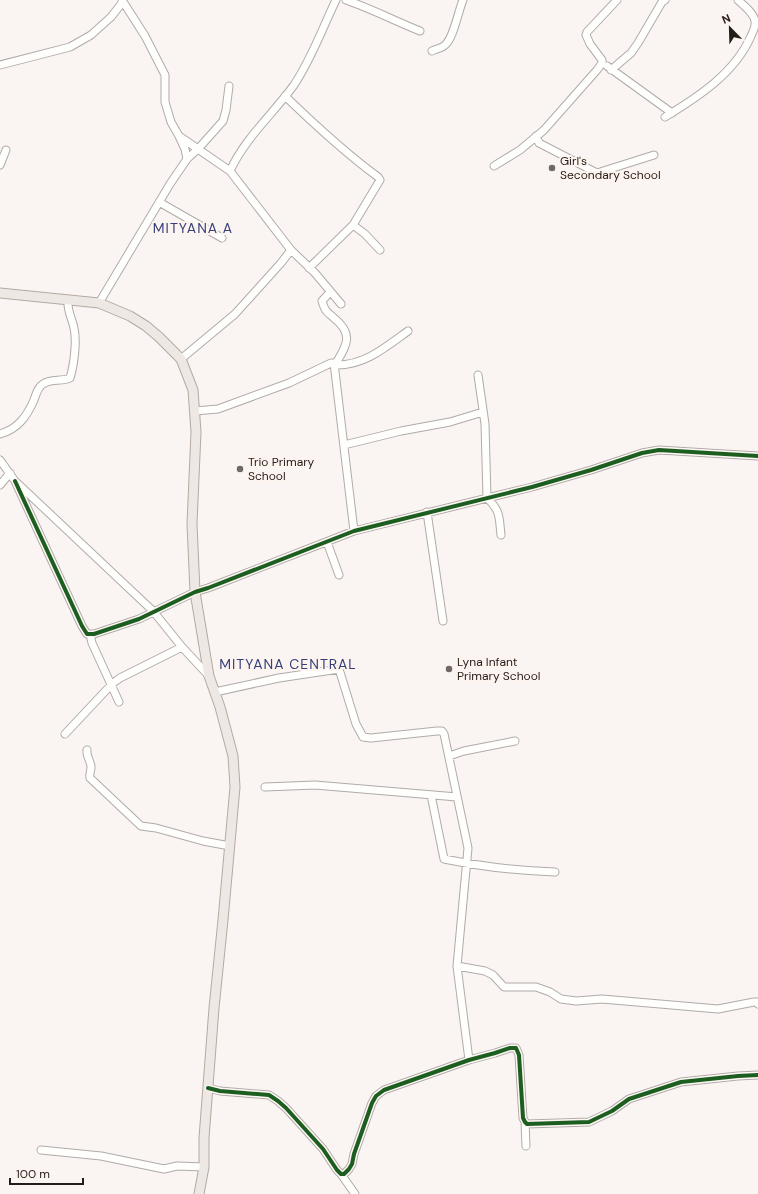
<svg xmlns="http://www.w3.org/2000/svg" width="758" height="1194" font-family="'DM Sans',sans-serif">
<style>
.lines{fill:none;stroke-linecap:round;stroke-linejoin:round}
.minor-casing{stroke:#b1aba8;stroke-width:9}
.major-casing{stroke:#b5a9a2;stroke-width:11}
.minor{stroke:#fefefd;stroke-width:7}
.major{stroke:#eee8e4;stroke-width:9}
.cycleway-casing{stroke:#fdf4ef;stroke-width:6}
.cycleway{stroke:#1b5e20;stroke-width:4}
.poi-dot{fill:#6f6864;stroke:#fdf4ef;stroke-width:1.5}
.labels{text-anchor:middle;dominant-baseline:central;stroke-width:4;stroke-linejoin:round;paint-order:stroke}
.poi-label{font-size:12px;fill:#241c18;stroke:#fdf4ef;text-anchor:start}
.quarter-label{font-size:14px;letter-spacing:1px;fill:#34407b;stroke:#fdf4ef}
</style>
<rect width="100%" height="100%" fill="#faf5f2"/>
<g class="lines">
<g class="minor-casing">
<path id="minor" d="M122,0L145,36L165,75V102L171,122L179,136L230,171L291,250L315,273L341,304
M346,0C372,9 395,21 420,31
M432,51C436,49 443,48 446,44C454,36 458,12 463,0
M0,65L70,47L91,35L111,17L122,3
M607,66L672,113
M611,70L631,53L638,43L662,2L665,0
M285,96C315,125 344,152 378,177L380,180L353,225L309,268
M665,117C698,97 735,73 751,36C753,32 756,26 755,21C754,13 744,6 738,0
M179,136L185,149L187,159
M536,136L539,143L597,173L654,155
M0,165L6,150
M494,166L520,150L544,130L597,70L602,63V60L590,44L586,35L587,32L617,0
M230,171C245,138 273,114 294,85C312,58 322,29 336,0
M159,202L222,238
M353,225L365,234L380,250
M330,292L322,301C325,311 326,311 334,318C355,335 346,346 335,365C364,366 386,347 408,331
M99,303L170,184L187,159L198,149L223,121L226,110L229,86
M181,359L235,314L281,263L291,250
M478,375L485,424L487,498C501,511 499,518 501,535
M195,411L218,409L289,383L331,363H334L354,531
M0,434C18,429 27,416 34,400C36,394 38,387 43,384C51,378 61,382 70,378C74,365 77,341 74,328C72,318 67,311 68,300
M344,445L401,431L450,422L483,412
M0,460L15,481L153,611L182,647L209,676
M15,481L82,626L87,634H94L139,619L195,592L208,588L354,531L532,487L591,470L642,453L659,450L758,456
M0,485L10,473
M427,512L443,621
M327,542L339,575
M90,634L92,643L119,702
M215,692L279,678L339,669L356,724L363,737L371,738L437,731H442L444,734L468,848L457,966L469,1060
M65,734L112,684L120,678L182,647
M87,750C86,757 91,761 91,767C91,772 89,774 90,778L141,826L156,828L203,841L230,846
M449,756L464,751L515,741
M265,787L315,785L457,797
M431,795L444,859C479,866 519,871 555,872
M457,966L485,971L493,975L504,987H536L550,992L561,999L576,1001L602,999L718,1009L754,1002H757L758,1004
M208,1088L220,1091L269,1095L278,1101L286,1108L323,1149L337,1170L341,1174H344L349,1169L352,1164L354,1154L372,1103L376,1096L384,1090L469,1060L495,1053L510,1048H516L519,1055L523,1118L525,1122L527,1124L589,1122L612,1111L629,1099L681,1082L738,1076L758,1075
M525,1122L526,1146
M41,1150L101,1156L164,1169L177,1166L204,1167
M341,1174L355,1194"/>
</g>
<g class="major-casing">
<path id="major" d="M0,293L99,303L130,316L146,326L159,337L181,359L193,390L196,432L192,524L195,592L209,676L220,707L233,756L235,787L223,920L214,1008L204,1138V1167L199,1194"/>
</g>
<use href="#minor" class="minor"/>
<use href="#major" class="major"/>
<g class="cycleway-casing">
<path id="cycleway" d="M15,481L82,626L87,634H94L139,619L195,592L208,588L354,531L532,487L591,470L642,453L659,450L758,456
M208,1088L220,1091L269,1095L278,1101L286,1108L323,1149L337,1170L341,1174H344L349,1169L352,1164L354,1154L372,1103L376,1096L384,1090L469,1060L495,1053L510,1048H516L519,1055L523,1118L525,1122L527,1124L589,1122L612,1111L629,1099L681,1082L738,1076L758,1075"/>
</g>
<use href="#cycleway" class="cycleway"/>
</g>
<g class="poi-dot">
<circle cx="552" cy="168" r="4"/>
<circle cx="240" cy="469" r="4"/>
<circle cx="449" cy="669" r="4"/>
</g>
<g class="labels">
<g class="poi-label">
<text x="560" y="161">Girl's<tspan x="560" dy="14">Secondary School</tspan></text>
<text x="248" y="462">Trio Primary<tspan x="248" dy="14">School</tspan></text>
<text x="457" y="662">Lyna Infant<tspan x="457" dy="14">Primary School</tspan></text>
</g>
<g class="quarter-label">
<text x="193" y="228">MITYANA A</text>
<text x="288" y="664">MITYANA CENTRAL</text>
</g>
</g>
<g transform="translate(730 28) rotate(337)" stroke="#fdf4ef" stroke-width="3" paint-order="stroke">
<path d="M0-3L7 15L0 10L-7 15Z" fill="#241c18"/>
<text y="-6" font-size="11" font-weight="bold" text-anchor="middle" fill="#241c18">N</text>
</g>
<path d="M10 1178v6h73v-6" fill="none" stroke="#241c18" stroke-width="2"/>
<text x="16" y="1178" font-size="12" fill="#241c18" stroke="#fdf4ef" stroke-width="3" paint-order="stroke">100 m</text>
</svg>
